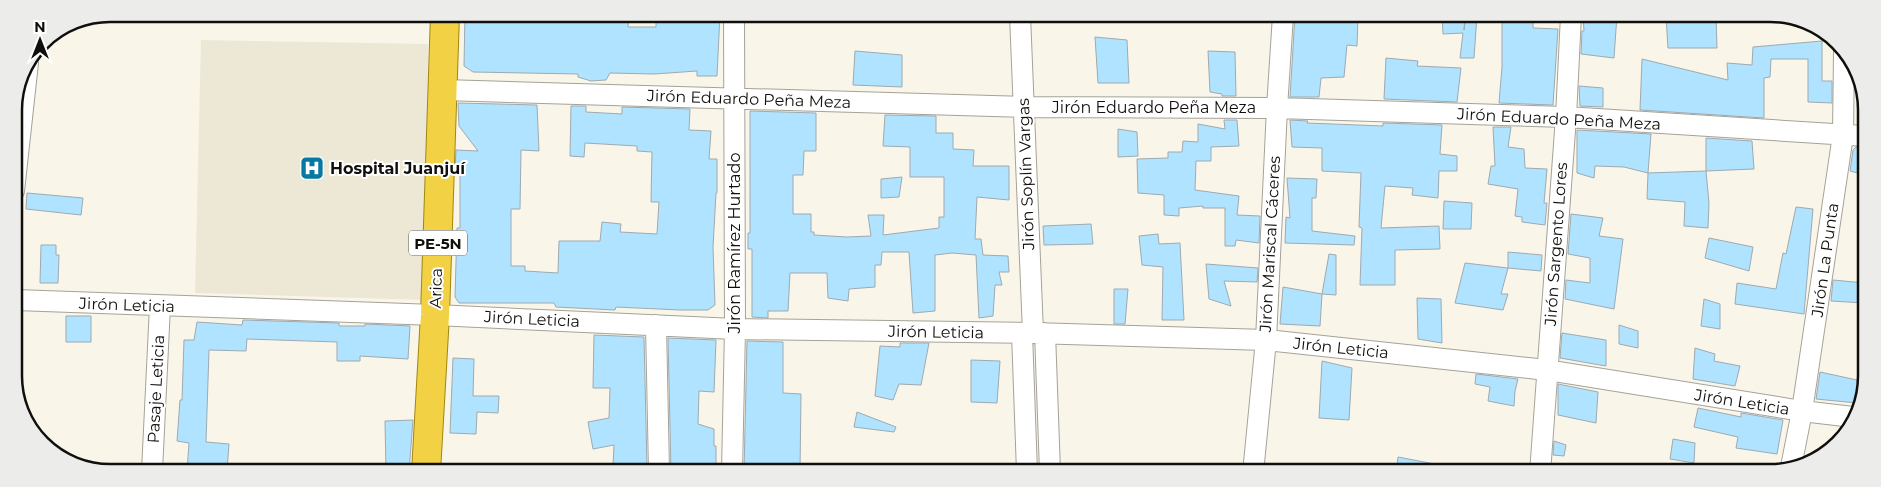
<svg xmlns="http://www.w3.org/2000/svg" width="1881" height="487" font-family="Montserrat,sans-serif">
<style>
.built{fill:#ede8d5}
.building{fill:#b0e3ff;stroke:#9eaab0}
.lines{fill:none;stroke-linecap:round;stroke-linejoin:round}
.minor-casing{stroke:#a5a297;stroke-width:22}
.trunk-casing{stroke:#a08612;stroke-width:30}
.minor{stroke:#fff;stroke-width:20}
.trunk{stroke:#f2d244;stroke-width:28}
.labels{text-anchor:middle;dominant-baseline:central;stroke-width:4;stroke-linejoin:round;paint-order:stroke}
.shield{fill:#fff;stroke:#585754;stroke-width:1}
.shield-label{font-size:15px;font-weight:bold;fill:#100f0b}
.street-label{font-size:16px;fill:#100f0b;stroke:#fff}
.poi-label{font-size:16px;font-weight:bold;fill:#100f0b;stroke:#fff;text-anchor:start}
.rim{fill:none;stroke:#100f0b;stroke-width:2.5}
</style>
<rect width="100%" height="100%" fill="#f9f5e9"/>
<path class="built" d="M201,40L428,44L425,300L195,293Z"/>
<path class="building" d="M465,14H629L628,27H656V14H720L717,76H697V71L654,74L610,73L606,80L591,81L578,77V74L473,72L464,66Z
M1295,15L1358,17L1357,46L1347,45L1344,77L1321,78L1319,97H1290Z
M1442,15H1465L1464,30L1466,15H1477L1474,58H1460L1463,33L1443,34Z
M1502,15H1533V28L1558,29L1553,105L1499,103L1502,67Z
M1583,15H1617L1614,58L1581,54L1582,31H1584Z
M1666,16H1716L1717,48H1668Z
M1095,37L1127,40L1129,83H1098Z
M1822,41V81H1832V103L1808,102V59H1771L1770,77L1764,78V118L1640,110L1642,59L1728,80L1727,63L1752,65L1753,47Z
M855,51L902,55V87L853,85Z
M1208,51L1235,52L1236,96H1222V94L1210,92Z
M1386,58L1418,61L1417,66L1461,68L1457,102L1384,99Z
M1579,86L1603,88V107L1580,106Z
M458,103L537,105L539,151L521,150L520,209H511V266H525V271L558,273L559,241H600L602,222L621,224L620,232L657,234L659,202H651L652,152L637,151V146L585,143L584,157L570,156L571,106H586V112L622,114V107L690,109L689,130L711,131L709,159H717V193H716L713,247L715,305L708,310H680L616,307L615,310L556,307L554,303H459L455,297L457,228H460V172H455L456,150L478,151L459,126Z
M750,111L816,113V151H804L803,175H793V214H811V232H814V235L847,237L871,236L868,215H884L883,235L939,228V217H944V177H910V147L883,146L885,115L936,116V133H953V149L974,150L973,166H1009V200L977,197L975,239H981L983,255L1008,256L1009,272H999L1002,285H995L993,316L979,318L976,255L952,253L935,255V311L913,313L909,252H882L881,265H875V287L849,289L848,301L828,298L827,273H790L788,311H768V318L752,317V249H748V233H750Z
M1224,120H1237L1239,146L1211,147V161H1196L1195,190L1239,196L1237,215L1260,216L1259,243L1236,240L1235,246H1225V208H1203V206L1179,208V216L1164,215V195L1138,193L1137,159L1168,158V152H1182L1183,141L1198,142V124L1225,129Z
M1290,120L1308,121L1307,123L1383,126V123L1442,125L1440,154L1457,156V171H1439L1438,198L1412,195L1413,188L1385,186L1381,228L1439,226L1440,249L1395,250V285H1360L1362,228L1359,227L1361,173L1322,171V148L1292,147Z
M1493,127H1511L1508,147L1524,149L1525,168L1547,169L1544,203H1547L1545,225L1522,222V217L1515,216L1518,189L1488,184L1491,166H1495Z
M1118,129L1137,132L1138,156L1118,157Z
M1577,130L1651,134L1648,173L1624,167L1595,166L1594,178L1577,173Z
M1706,138L1752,141L1754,169L1706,171Z
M1856,147L1865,148V175L1850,171L1853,150Z
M1706,171L1709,203L1708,228L1684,226L1685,202L1647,199L1648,173Z
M902,177L899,197L881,198V179Z
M1287,178L1317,179L1316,198H1312V231L1355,236L1354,245L1285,243L1286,217L1290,218Z
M27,193L83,198L81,215L26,209Z
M1444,201L1472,203L1471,229H1443Z
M1796,207L1813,209L1804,314L1735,304L1737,283L1776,289L1783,253L1786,254Z
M1571,214L1603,218L1599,236L1623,239L1614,309L1565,299L1566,280L1590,283V258L1568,254Z
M1091,224L1093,244L1044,245L1043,226Z
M1158,234L1159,244L1180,243L1184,320H1162L1163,267L1142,265L1139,236Z
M1709,238L1753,247L1749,271L1705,258Z
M41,245H56V255H59L58,283H40Z
M1508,252L1542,255L1541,271L1508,268Z
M1329,254L1336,255V295L1322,294Z
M1465,263L1508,268L1501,294H1508L1503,310L1455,303Z
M1206,264L1258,268L1257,282L1224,281L1231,306L1209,299Z
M1833,280L1865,283V303L1831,301Z
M1283,287L1322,294L1320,326L1280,324Z
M1114,289H1128L1125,324H1114Z
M1417,298L1441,299L1442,343L1418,339Z
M1704,299L1720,304V329L1701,326Z
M66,316H91V342H66Z
M243,320L339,323V326H365V324L410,326L408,359L360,356V361H337V342L247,339L246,351L209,350L206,442L229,444L227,471H187L189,443L177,441L180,400H182L184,340H194L197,322L242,325Z
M1619,325L1638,331V348L1619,344Z
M1562,333L1606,340V366L1560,358Z
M594,335L644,337L647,468L613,466L614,445L593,449L588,422L609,418L610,388H593Z
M668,338L716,340L714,392L699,391L698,424L714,429V446H716V472H671Z
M747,341L783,342V393L801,394L800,470L787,469V472H744Z
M900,343H929L921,385L899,384L893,400L875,396L880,346L900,347Z
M1695,348L1715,354L1714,361L1740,366L1735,386L1693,379Z
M453,358L474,359L473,396H499L498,413L477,412L476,434L450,433Z
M971,360L1000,361L997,403L971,402Z
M1322,361L1352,368L1349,420L1319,418Z
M1820,372L1857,380V403L1816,399Z
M1476,374L1518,379L1515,391L1514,406L1488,401L1490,387L1475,384Z
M1558,384L1598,392L1596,423L1558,415Z
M1698,408L1741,417V413L1783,420L1777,454L1736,448L1738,437L1694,427Z
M857,412L896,427L894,432L854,427Z
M413,420L409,472H386L385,421Z
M1673,439L1695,443L1694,463L1670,459Z
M1554,441L1566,445L1564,456L1553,455Z
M1398,457L1445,466L1444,473H1396Z"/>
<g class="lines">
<g class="minor-casing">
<path id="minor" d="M1020,15L1033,333
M443,90L1023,107L1277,108L1566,117L1865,136
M14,191L28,63
M15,300L435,315L735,329L1033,333L1266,340L1547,370L1802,411L1853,417
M656,325L659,472
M1022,333L1027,472
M1045,333L1050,472
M1791,467L1802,411L1843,135L1844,52
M152,471L160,306
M732,472L735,329L734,14
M1253,473L1266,340L1277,108L1283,15
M1540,473L1566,117L1571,15"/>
</g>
<g class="trunk-casing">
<path id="trunk" d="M426,472L435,315L445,14"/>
</g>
<use href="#minor" class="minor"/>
<use href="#trunk" class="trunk"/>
</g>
<defs>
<g id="hospital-square" transform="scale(1.25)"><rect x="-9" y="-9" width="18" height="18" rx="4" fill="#0678a1" stroke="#fff"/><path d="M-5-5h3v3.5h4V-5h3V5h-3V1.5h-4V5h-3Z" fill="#fff"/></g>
</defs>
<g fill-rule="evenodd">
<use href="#hospital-square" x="312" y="168"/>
</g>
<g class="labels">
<rect class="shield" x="409" y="230.5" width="58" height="25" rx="4"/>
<g class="shield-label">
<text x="438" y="243">PE-5N</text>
</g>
<g class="street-label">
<text transform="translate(749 99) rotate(2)">Jirón Eduardo Peña Meza</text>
<text x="1154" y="107">Jirón Eduardo Peña Meza</text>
<text transform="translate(1559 119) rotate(3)">Jirón Eduardo Peña Meza</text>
<text transform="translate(1026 174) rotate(-92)">Jirón Soplín Vargas</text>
<text transform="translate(734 243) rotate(-90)">Jirón Ramírez Hurtado</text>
<text transform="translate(1270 244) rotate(-87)">Jirón Mariscal Cáceres</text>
<text transform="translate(1556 244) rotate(-86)">Jirón Sargento Lores</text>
<text transform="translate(1825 260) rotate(-82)">Jirón La Punta</text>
<text transform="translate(436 288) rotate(-88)">Arica</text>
<text transform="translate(127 305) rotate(2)">Jirón Leticia</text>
<text transform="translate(532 319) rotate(3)">Jirón Leticia</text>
<text transform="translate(936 332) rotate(1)">Jirón Leticia</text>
<text transform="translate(1341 348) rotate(6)">Jirón Leticia</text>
<text transform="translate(156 389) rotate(-87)">Pasaje Leticia</text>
<text transform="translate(1742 402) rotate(9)">Jirón Leticia</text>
</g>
<g class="poi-label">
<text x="330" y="168">Hospital Juanjuí</text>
</g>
</g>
<path d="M0 0H1881V487H0ZM110 22H1770A88 88 0 0 1 1858 110V376A88 88 0 0 1 1770 464H110A88 88 0 0 1 22 376V110A88 88 0 0 1 110 22Z" fill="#ececeb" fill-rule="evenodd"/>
<path class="rim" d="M110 22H1770A88 88 0 0 1 1858 110V376A88 88 0 0 1 1770 464H110A88 88 0 0 1 22 376V110A88 88 0 0 1 110 22Z"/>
<g transform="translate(40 40)" stroke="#ffffff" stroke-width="4" paint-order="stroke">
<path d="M0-4L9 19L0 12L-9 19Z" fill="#100f0b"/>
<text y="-8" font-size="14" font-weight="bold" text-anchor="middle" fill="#100f0b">N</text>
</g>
</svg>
